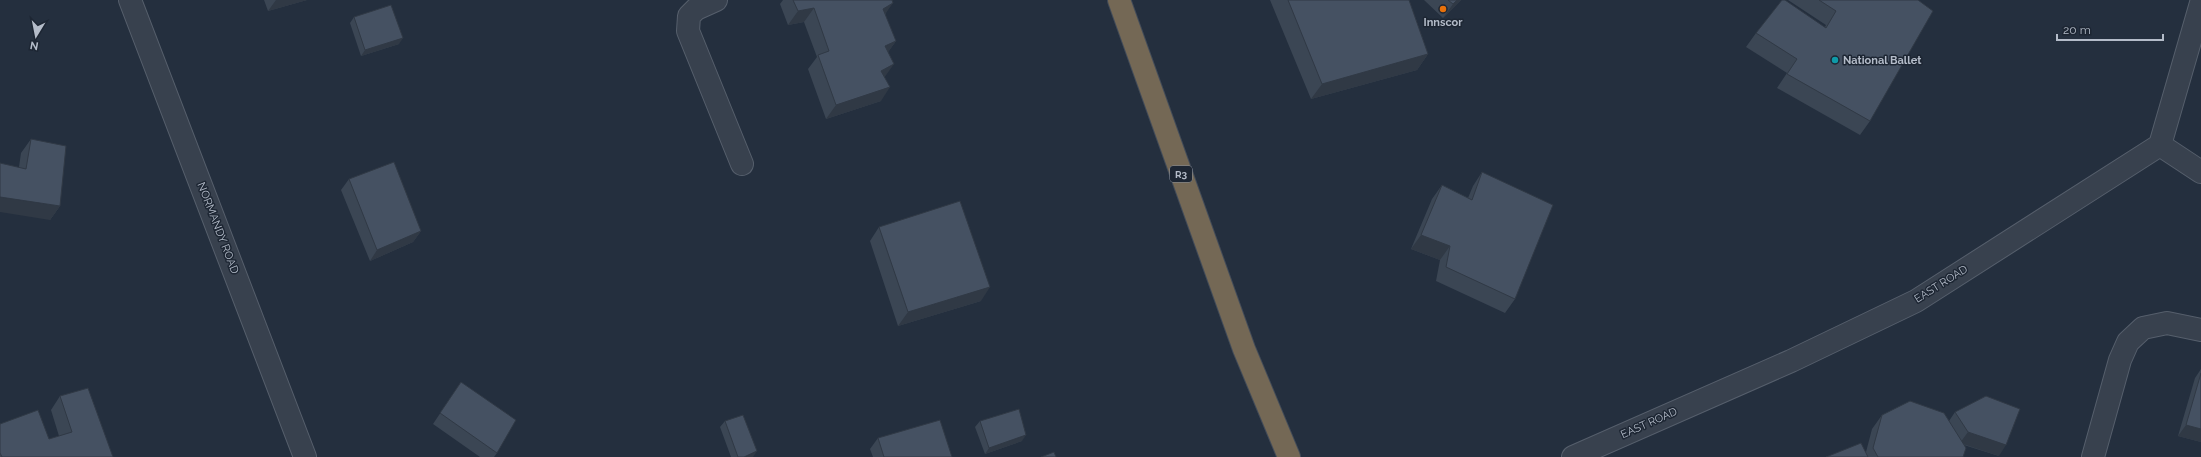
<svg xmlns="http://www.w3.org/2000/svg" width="2201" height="457" font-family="Raleway,sans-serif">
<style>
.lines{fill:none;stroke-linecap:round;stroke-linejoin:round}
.minor-casing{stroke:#565f6c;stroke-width:24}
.highway-casing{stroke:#434c59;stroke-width:24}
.minor{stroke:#38414e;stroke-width:22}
.highway{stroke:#746855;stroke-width:22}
.wall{fill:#3b4654}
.shaded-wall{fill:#303945}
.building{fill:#455162;stroke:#303945}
.food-dot{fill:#e8710a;stroke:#1d2633;stroke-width:1.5}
.culture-dot{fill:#0f9aa8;stroke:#1d2633;stroke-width:1.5}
.labels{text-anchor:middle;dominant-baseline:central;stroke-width:3;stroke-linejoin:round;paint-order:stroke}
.shield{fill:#1d2633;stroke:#878f9c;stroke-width:1}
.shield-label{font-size:10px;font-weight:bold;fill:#b4bcc9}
.poi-label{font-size:11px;font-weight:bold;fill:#b4bcc9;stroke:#1d2633}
.street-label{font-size:11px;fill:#b4bcc9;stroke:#1d2633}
</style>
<rect width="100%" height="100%" fill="#242f3e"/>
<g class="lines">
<g class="minor-casing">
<path id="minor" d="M130,0L305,457
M716,0L696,9L689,16L688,31L742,164
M2160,145L2201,172
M1573,457L1791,361L1916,301L2160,145L2201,3
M2093,457L2120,360L2128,342L2143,328L2167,323L2201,330"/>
</g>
<g class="highway-casing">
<path id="highway" d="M1119,0L1244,349L1289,457"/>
</g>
<use href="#minor" class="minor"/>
<use href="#highway" class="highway"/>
</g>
<path class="wall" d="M264,0H307L268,11Z
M783,0H892L885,15L896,41L888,52L881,101L826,119L808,69L817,57L804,22L788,25L780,4Z
M1270,0H1409L1428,54L1417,70L1311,99Z
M1424,0H1461L1443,18Z
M1788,0H1918L1870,121L1860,135L1777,88L1787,73L1746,47L1756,33L1825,27L1826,25Z
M354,17L399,44L361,56L350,23Z
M31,139L60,206L50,220L19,167L21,153Z
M1482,172L1515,299L1505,313L1436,281L1440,260L1411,249L1432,199L1442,185L1468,198L1473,186Z
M349,179L421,231L413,242L370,261L341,190Z
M879,227L981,301L898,326L870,241Z
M2201,369V442L2178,436L2195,378Z
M461,382L497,453L494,457H480L433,424Z
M60,396L113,457H0V424L49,439L59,436L51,410Z
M1955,412L1999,456L1964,445L1963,457H1826L1866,452L1872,429L1882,415L1949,421Z
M725,421L753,457H731L720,427Z
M980,421L1022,441L985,454L975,427Z
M878,438L952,457H873L870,449Z"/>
<path class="shaded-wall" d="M276,0H307L268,11Z
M1457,0H1461L1443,18L1453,4Z
M893,3L883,17V9Z
M814,8L804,22L788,25L798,11Z
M403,38L399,44L361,56L365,50Z
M896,41L886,55L885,46Z
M1428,54L1417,70L1311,99L1322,84Z
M894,64L884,78L881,71Z
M890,87L881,101L826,119L836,105Z
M0,197L60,206L50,220L0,212Z
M421,231L413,242L370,261L377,250Z
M1421,235L1450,246L1440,260L1411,249Z
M990,287L981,301L898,326L908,312Z
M2186,425L2201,429V442L2178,436Z
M1968,432L2006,445L1999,456L1960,443Z
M1026,435L1022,441L985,454L989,448Z
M757,451L753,457H744Z"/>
<path class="building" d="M793,0H892L893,3L883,9L896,41L885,46L894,64L881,71L890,87L836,105L818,55L829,51L814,8L798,11Z
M1288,0H1409L1428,54L1322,84Z
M1448,0H1457L1453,4Z
M1782,0H1785L1826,28L1836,11L1819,0H1918L1933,11L1870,121L1787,74L1797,59L1756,33Z
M391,5L403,38L365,50L354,17Z
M31,139L66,146L60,206L0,197V163L26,169Z
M394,162L421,231L377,250L349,179Z
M1482,172L1553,205L1515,299L1446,267L1450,246L1421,235L1442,185L1472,200Z
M960,201L990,287L908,312L879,227Z
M2201,373V429L2186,425Z
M461,382L516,420L497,453L440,413Z
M88,388L113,457H2L0,453V424L38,410L49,439L72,432L60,396Z
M1986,396L2020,409L2006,445L1968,432L1955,412Z
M1910,401L1944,413L1966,448L1963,457H1878L1873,448L1882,415Z
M1019,409L1026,435L989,448L980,421Z
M743,415L757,451L744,457H738L725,421Z
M940,420L952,457H884L878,438Z
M1861,443L1868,457H1826Z
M1054,452L1056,457H1041Z"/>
<circle class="food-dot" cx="1443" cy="9" r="4"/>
<circle class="culture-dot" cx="1835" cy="60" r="4"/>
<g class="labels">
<rect class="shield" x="1170" y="166" width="22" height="16" rx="3"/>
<g class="shield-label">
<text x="1181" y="174">R3</text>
</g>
<g class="poi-label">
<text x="1443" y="22">Innscor</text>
<text x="1843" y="60" text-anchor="start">National Ballet</text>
</g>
<g class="street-label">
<text transform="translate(218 228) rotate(69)">NORMANDY ROAD</text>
<text transform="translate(1941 284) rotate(-32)">EAST ROAD</text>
<text transform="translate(1649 423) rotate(-24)">EAST ROAD</text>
</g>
</g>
<g transform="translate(36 36) rotate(190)" stroke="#1d2633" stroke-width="3" paint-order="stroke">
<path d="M0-3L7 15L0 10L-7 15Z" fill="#b4bcc9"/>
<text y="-6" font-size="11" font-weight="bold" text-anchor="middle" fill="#b4bcc9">N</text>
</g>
<path d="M2057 34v6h106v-6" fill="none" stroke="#b4bcc9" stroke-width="2"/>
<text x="2063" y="34" font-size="12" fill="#b4bcc9" stroke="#1d2633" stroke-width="3" paint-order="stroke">20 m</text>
</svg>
